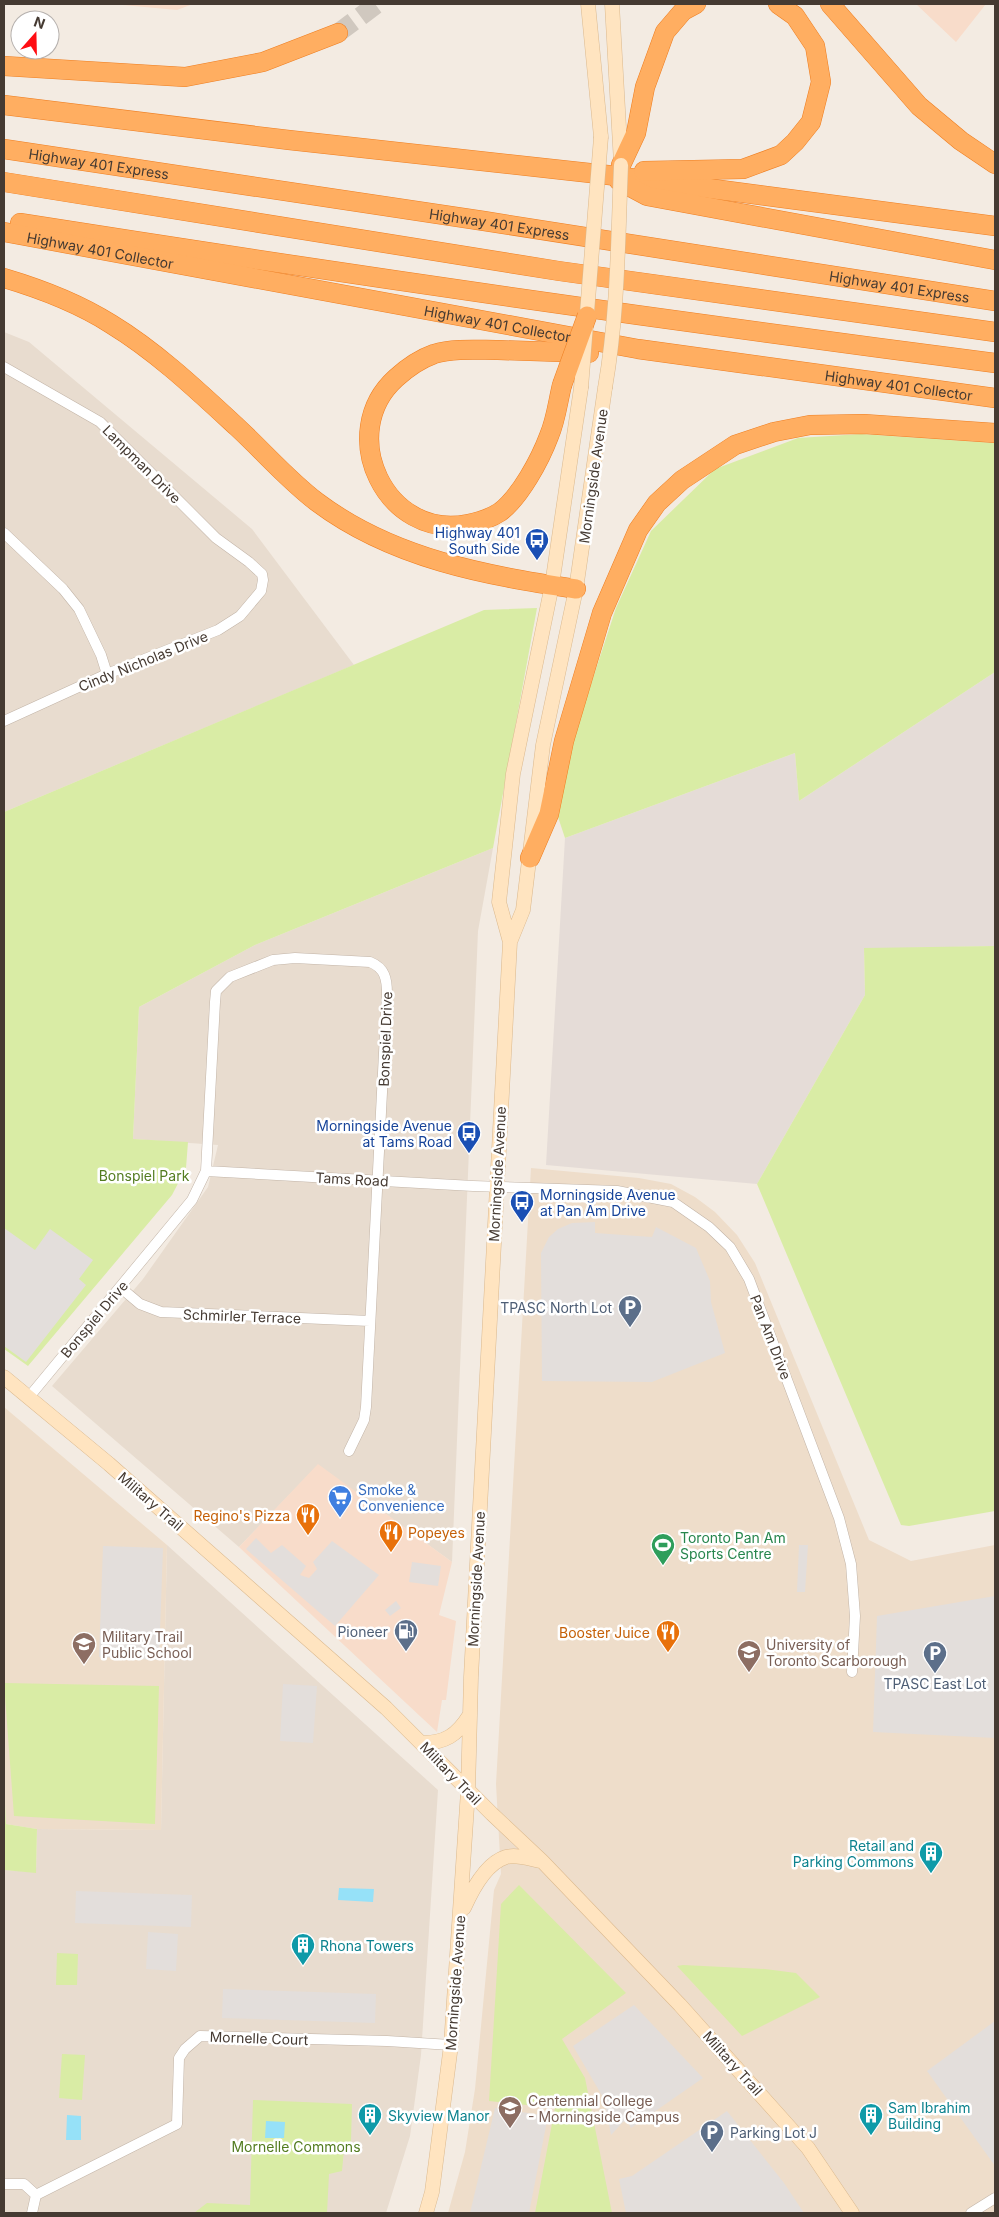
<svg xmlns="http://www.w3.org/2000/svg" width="999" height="2217" font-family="Inter,sans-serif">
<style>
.residential{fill:#e8dccf}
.commercial{fill:#f8dcca}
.industrial{fill:#e5dcd7}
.education{fill:#eeddca}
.green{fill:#d9eca5}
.parking{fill:#e3dedb}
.water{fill:#96e1f8}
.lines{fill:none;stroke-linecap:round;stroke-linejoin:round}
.highway-tunnel{stroke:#d0c8bf;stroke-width:19;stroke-dasharray:19 9;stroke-linecap:butt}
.street-casing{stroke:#c2b4a7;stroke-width:11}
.secondary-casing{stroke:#dbb98e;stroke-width:15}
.highway-casing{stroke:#ee7e21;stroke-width:20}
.street{stroke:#fff;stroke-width:10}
.secondary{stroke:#ffe4c0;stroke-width:14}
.highway{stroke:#ffae61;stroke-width:19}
.secondary-bridge-casing{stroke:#dbb98e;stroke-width:15;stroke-linecap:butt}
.highway-bridge-casing{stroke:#ee7e21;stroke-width:20;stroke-linecap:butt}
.secondary-bridge{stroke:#ffe4c0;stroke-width:14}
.highway-bridge{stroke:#ffae61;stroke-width:19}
.labels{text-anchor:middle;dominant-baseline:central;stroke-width:5;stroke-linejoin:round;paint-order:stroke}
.street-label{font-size:14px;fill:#453a32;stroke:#fff}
.transit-label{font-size:14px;fill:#164399;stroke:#fff;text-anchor:end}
.park-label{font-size:14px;fill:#537c20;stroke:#fff}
.service-label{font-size:14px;fill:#4e5e75;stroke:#fff;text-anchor:end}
.shop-label{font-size:14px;fill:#366cbe;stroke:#fff;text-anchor:start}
.food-label{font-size:14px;fill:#c56008;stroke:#fff;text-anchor:end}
.leisure-label{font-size:14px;fill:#27864d;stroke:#fff;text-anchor:start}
.education-label{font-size:14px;fill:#785e54;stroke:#fff;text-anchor:start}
.culture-label{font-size:14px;fill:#0d838f;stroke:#fff;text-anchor:start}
</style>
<rect width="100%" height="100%" fill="#f3ebe2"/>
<path class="residential" d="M4,332L29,342L252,529L354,665L4,812Z
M493,848L478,931L452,1562L318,1465L239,1547L52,1386L143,1279L208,1187L218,1145L133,1139L139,1007L255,945Z
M167,1545L438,1790L421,2055L410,2136L386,2213H4V1870L36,1872L37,1829L161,1830Z"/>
<path class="commercial" d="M112,4H193L177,10Z
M916,4H986L956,42Z
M318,1464L452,1562L439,1615L456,1621L446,1700H442L437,1732L239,1547Z"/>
<path class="industrial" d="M995,672V946L864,949L865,995L757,1184L546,1165L565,838L795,753L799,801Z"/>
<path class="education" d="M531,1168L639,1178L671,1184L695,1197L715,1212L737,1235L755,1263L869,1540L911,1561L995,1545V2213H448L465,2152L475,2089L494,1890L501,1874L496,1784Z
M4,1407L167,1545L161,1830L37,1829L6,1824L4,1785Z"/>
<path class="green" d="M861,434L995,443V672L799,801L795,753L565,838L555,808L572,742L616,608L651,531L715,469L798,438Z
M537,608L493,848L255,945L139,1007L133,1139L188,1142L186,1168L172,1195L28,1366L4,1349V812L484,610Z
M995,946V1511L909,1526L901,1525L757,1184L865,995L864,948Z
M4,1683L159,1686L155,1824L14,1816Z
M4,1785L6,1824L37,1829L36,1873L4,1870Z
M519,1885L626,1993L562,2039L585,2078L612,2213H535L555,2108L489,2101L501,1904Z
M57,1953L78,1954L77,1985H56Z
M683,1965L765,1969L796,1973L820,1997L742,2036L677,1966Z
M62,2054L85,2055L82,2100L59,2098Z
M253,2100L352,2104L351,2141L344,2149L342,2171L329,2174L327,2213H194L207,2203L250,2205Z"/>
<path class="parking" d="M595,1222V1233L652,1237L656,1227L696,1248L710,1281L711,1302L725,1353L652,1382L542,1381L541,1253L549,1237L558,1229L572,1223Z
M4,1228L35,1250L50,1229L93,1260L79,1279L86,1285L26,1362L4,1346Z
M256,1538L271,1553L282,1545L306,1566L300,1575L309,1578L317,1569L313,1562L332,1541L379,1575L335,1626L246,1549Z
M799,1545H808L805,1592H797Z
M103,1546L163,1548L159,1660L99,1657Z
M412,1562L441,1566L438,1586L409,1582Z
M995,1596V1738L873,1732L877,1616Z
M396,1601L401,1608L390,1616L385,1610Z
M283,1684L317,1686L313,1743L280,1741Z
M76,1891L192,1895L191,1927L75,1923Z
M148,1932L178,1934L176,1971L146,1969Z
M223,1989L376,1994L375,2023L222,2018Z
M634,2005L703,2078L631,2128L627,2121L623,2122L611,2135L604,2099L573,2046Z
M995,2021V2166L927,2071Z
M495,2108L548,2116L529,2213H470Z
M727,2111L784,2183L804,2213H626L619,2179L632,2176Z"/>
<path class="water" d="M339,1888L374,1889L373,1902L338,1900Z
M67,2115L81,2116V2140H66Z
M266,2121L285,2122L284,2138H265Z"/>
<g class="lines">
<path class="highway-tunnel" d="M338,33L377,4"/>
<g class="street-casing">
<path id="street" d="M4,367L100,422L216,538L249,562L262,574L263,580L261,591L240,616L218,630L107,674L4,721
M4,533L63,589L79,609L101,655L107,674
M206,1171L473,1186L617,1191L673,1202L709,1227L730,1247L749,1279L839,1518L851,1564L855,1616L852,1672
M121,1288L140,1304L161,1312L370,1321
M29,1397L192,1200L206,1171L215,1002L216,991L230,977L273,960L295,958L370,962C385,968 387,979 387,994L366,1407L364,1420L349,1451
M4,2184H24L36,2195L32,2213
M36,2195L177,2124L179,2058L185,2049L200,2036L387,2041L451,2045
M971,2213L995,2198"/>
</g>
<g class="secondary-casing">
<path id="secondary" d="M588,4L601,137
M612,4L621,163
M510,942L523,910L543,745L576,589L605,388
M4,1377L109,1464L386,1708L492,1814L542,1861L680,2005L808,2148L852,2213
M422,1743C445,1743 457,1735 469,1716
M464,1908C472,1890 486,1863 506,1857C517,1854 530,1859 541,1861
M426,2213L432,2192L451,2045L468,1791L471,1677L510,942L499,902L513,774L552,585L581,388"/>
</g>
<g class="highway-casing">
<g id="highway">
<path d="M830,4L919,106L961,141L995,164"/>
<path d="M4,66L185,77L263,62L338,33"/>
<path d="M4,105L289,140L608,175L995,226"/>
<path id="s1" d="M4,149L484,221L995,301"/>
<path d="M621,165L636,133L645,87L665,32L683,11L696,4"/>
<path d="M644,171L743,169L781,155L795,142L811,122L821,82L815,46L795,16L778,4"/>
<path d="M619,181L647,196L995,260"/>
<path d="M4,182L559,271L995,332"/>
<path d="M20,223C344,274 669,321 995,363"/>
<path id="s2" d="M4,232L638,349L995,398"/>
<path d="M4,278C41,289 78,303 111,324C157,352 198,391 237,427C264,452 288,480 317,502C393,559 485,575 576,589"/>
<path d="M562,385C558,401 556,420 549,436C540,460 520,497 500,512C491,518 478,522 468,524C386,541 335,433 396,378C407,368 420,359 434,354C454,348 478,350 498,350C529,351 559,352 589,353"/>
<path d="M530,858L549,814L564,741L602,613L638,530L657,503L682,480L735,445L774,432L810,425L864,424L995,433"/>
</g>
</g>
<use href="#street" class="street"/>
<use href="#secondary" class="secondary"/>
<use href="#highway" class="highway"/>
<g class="secondary-bridge-casing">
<path id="secondary-bridge" d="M581,388L601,137
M605,388C618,314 618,239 621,165"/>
</g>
<g class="highway-bridge-casing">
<path id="highway-bridge" d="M562,385L587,316"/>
</g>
<use href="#secondary-bridge" class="secondary-bridge"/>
<use href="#highway-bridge" class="highway-bridge"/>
</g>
<defs>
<g id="bus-pin" transform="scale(1.25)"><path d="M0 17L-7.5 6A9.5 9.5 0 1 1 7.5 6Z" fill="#1a4fb4" stroke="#fff"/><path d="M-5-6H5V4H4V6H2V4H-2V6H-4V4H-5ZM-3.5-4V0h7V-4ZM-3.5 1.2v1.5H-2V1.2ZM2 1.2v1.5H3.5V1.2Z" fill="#fff"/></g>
<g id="parking-pin" transform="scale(1.25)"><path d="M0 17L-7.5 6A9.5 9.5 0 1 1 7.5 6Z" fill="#5c6f8a" stroke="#fff"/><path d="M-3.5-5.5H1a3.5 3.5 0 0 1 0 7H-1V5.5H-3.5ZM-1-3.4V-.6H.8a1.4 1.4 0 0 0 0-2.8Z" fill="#fff"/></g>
<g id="supermarket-pin" transform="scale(1.25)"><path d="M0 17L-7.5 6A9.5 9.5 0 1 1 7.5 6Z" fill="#3f7fe0" stroke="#fff"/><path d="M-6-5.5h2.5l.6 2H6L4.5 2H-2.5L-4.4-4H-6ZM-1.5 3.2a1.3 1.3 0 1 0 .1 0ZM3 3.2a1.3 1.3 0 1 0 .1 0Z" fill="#fff"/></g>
<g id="restaurant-pin" transform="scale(1.25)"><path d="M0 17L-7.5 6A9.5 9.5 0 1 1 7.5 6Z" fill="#e8710a" stroke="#fff"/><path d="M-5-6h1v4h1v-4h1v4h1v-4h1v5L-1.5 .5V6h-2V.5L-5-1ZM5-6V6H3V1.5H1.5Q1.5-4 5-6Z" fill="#fff"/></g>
<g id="stadium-pin" transform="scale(1.25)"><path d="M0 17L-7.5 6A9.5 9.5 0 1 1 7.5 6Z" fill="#2e9e5b" stroke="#fff"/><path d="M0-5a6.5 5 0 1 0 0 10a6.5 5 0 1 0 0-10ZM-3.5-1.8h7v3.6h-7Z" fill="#fff"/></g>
<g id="fuel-pin" transform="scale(1.25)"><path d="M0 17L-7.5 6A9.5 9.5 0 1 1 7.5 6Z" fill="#5c6f8a" stroke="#fff"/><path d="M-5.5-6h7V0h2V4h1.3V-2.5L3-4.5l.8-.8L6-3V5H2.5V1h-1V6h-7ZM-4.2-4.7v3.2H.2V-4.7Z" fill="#fff"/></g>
<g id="school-pin" transform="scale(1.25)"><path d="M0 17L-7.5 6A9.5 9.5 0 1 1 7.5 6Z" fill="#8d6e63" stroke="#fff"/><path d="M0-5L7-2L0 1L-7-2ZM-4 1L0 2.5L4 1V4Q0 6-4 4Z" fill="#fff"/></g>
<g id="university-pin" transform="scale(1.25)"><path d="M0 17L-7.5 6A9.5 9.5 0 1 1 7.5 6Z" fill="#8d6e63" stroke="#fff"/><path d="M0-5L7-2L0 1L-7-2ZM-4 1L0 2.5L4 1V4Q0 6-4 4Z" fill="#fff"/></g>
<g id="building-pin" transform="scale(1.25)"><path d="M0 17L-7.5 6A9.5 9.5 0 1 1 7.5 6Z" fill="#0f9aa8" stroke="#fff"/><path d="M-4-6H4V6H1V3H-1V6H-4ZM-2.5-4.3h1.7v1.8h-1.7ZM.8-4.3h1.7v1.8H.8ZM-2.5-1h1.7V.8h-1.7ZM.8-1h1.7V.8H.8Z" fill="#fff"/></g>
</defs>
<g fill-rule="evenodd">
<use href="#bus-pin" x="537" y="540"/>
<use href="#bus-pin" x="469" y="1133"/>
<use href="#bus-pin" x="522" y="1202"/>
<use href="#parking-pin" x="630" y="1307"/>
<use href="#supermarket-pin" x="340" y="1497"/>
<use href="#restaurant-pin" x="308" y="1515"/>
<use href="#restaurant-pin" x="391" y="1532"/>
<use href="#stadium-pin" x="663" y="1545"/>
<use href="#fuel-pin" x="406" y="1631"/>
<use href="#restaurant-pin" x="668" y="1632"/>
<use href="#school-pin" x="84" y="1644"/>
<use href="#university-pin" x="749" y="1652"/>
<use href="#parking-pin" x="935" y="1653"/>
<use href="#building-pin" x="931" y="1853"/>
<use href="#building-pin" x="303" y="1945"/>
<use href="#university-pin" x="510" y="2108"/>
<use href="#building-pin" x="370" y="2115"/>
<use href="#building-pin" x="871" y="2115"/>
<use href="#parking-pin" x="712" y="2132"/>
</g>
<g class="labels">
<g class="street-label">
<text stroke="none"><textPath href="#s1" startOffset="96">Highway 401 Express</textPath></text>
<text stroke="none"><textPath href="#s1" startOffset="501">Highway 401 Express</textPath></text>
<text stroke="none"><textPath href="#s2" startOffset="98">Highway 401 Collector</textPath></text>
<text stroke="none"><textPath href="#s1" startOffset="906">Highway 401 Express</textPath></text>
<text stroke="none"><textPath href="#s2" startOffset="502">Highway 401 Collector</textPath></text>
<text stroke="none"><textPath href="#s2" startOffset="908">Highway 401 Collector</textPath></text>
<text transform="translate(142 464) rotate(45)">Lampman Drive</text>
<text transform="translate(593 476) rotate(-82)">Morningside Avenue</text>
<text transform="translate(143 661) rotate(-22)">Cindy Nicholas Drive</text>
<text transform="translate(385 1039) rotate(-88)">Bonspiel Drive</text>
<text transform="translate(497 1174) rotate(-87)">Morningside Avenue</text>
<text transform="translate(352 1179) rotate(3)">Tams Road</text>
<text transform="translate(242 1316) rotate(2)">Schmirler Terrace</text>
<text transform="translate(94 1319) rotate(-50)">Bonspiel Drive</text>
<text transform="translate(771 1337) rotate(69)">Pan Am Drive</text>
<text transform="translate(151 1501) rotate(41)">Military Trail</text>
<text transform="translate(476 1579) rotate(-87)">Morningside Avenue</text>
<text transform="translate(451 1773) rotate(46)">Military Trail</text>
<text transform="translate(455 1983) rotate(-86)">Morningside Avenue</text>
<text transform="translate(259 2038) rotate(2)">Mornelle Court</text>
<text transform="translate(733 2063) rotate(48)">Military Trail</text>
</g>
<g class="transit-label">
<text x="520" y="532">Highway 401<tspan x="520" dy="16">South Side</tspan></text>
<text x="452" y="1125">Morningside Avenue<tspan x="452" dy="16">at Tams Road</tspan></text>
<text x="540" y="1194" text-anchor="start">Morningside Avenue<tspan x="540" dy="16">at Pan Am Drive</tspan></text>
</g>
<g class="park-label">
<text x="144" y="1175">Bonspiel Park</text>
<text x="296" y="2146">Mornelle Commons</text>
</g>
<g class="service-label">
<text x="612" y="1307">TPASC North Lot</text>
<text x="388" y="1631">Pioneer</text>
<text x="935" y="1683" text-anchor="middle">TPASC East Lot</text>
<text x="730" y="2132" text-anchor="start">Parking Lot J</text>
</g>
<g class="shop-label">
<text x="358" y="1489">Smoke &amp;<tspan x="358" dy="16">Convenience</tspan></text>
</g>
<g class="food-label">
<text x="290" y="1515">Regino's Pizza</text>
<text x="408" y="1532" text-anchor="start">Popeyes</text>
<text x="650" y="1632">Booster Juice</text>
</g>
<g class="leisure-label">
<text x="680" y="1537">Toronto Pan Am<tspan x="680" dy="16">Sports Centre</tspan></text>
</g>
<g class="education-label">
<text x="102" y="1636">Military Trail<tspan x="102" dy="16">Public School</tspan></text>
<text x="766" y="1644">University of<tspan x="766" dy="16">Toronto Scarborough</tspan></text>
<text x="528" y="2100">Centennial College<tspan x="528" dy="16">- Morningside Campus</tspan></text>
</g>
<g class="culture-label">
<text x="914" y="1845" text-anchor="end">Retail and<tspan x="914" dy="16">Parking Commons</tspan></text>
<text x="320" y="1945">Rhona Towers</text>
<text x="888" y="2107">Sam Ibrahim<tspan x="888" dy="16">Building</tspan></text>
<text x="388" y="2115">Skyview Manor</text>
</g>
</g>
<rect width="999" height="2217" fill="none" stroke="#453a32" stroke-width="10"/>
<g transform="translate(35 35) rotate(20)"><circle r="24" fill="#ffffff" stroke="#b5b0ad"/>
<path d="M0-4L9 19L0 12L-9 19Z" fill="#ff0d13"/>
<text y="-8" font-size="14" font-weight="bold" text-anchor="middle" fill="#453a32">N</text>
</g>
</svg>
